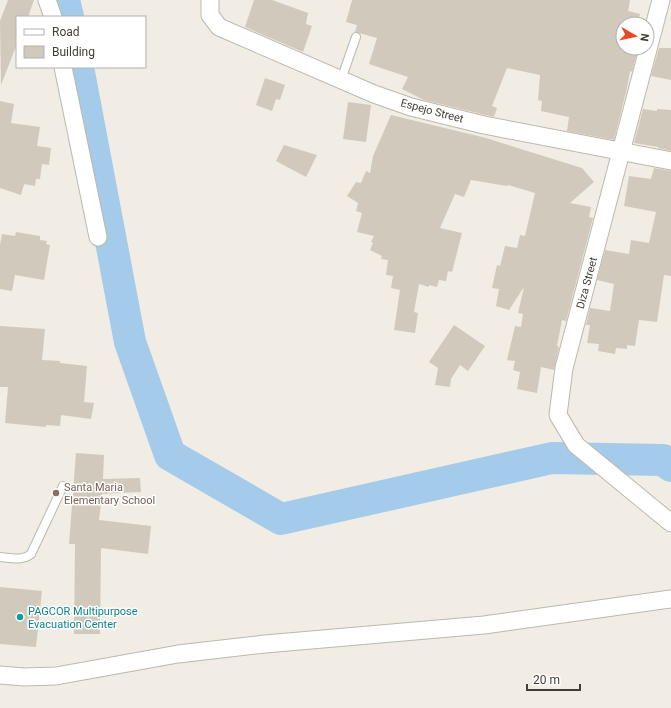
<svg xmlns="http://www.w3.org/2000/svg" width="671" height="708" font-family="Roboto,sans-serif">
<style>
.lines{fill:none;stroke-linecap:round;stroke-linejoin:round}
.river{stroke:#a4cbe9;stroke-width:32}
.building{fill:#d1c9bb}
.service-casing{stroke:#beb8ab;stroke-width:10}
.minor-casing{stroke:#beb8ab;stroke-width:19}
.service{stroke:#fff;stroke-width:8}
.minor{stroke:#fff;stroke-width:17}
.education-dot{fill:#8d6e63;stroke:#fff;stroke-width:1.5}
.culture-dot{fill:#0f9aa8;stroke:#fff;stroke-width:1.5}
.labels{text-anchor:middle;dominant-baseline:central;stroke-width:3;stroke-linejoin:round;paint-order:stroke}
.street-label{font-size:11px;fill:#423d35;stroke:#fff}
.education-label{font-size:11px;fill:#785e54;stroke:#fff;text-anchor:start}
.culture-label{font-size:11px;fill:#0d838f;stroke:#fff;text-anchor:start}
</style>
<rect width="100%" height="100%" fill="#f1ede4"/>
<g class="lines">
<path class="river" d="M64,0L68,17
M78,67L130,342L170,455L281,519L552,458L663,460L671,466"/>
</g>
<path class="building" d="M8,0H34L28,17H17V44L1,85L0,21Z
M254,0H272L308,13L306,24L312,26L303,52L245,27Z
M352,0H630L628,11L640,14L638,24H623V48H638L632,72L630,71L627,88L614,140L567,131L569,117L541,111L542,101L538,100L540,75L507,68L492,106L497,108L494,117L424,100L402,89L408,77L369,64L377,38L355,32L357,25L346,22Z
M659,48H671V80L651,76Z
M265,78L285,85L280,100L276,99L272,111L256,105Z
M0,101L14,104L11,123L40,127L37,146L51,148L49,165L42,164L40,179H36L35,186L24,184L21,195L0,188Z
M348,102L371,105L366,142L343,139Z
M643,109L657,111V109L671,110V151L658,148V147L634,143Z
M391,115L486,138L582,168L594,182L570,203L591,207L589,217L593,218L566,321L562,320L557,346L559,347L554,370L541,367L537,393L517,389L520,372L513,370L515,361L507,360L515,326L521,327L523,314L518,313L524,287L509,310L496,306L499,289L492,288L497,265L500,266L505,246L517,248L520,235L525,236L535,193L508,185L507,186L471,180L464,197L455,194L440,228L462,233L452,272L448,271L446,281L439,280L437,287L429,285V287L419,284L414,312L418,313L415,333L394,330L400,290L391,288L393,276L386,275L388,260L381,259L382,256L370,250L373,243L371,242L374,236L357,232L362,213L356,211L358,203L347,196L356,182L361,183L366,171L370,173L373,156Z
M284,145L317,155L306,177L276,161Z
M654,168L671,171V276L664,275L657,322L639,320L635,346L627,345V349L616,348L615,354L598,351L599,344L587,343L590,325H586L590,308L610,311L614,284L597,280L605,250L629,254L631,240L649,243L656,212L624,206L629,176L651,179Z
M16,232L40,236V240L47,241L46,244L50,245L44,280L15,275L12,291L0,289V245L2,234L15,236Z
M454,325L485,346L468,371L460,365L451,379L450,387L435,385L438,368L429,362Z
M0,326L45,329L42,360L60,361V363L87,366L84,402L94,403L91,419L61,415L60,426L46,425V427L5,423L8,387H0Z
M76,453L104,455L103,479L140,478L141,492L102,494L99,520L151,526L148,554L101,548L100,634H74L75,544H69Z
M0,587L42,591L36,647L0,644Z"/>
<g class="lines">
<g class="service-casing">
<path id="service" d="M341,80L356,37
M0,557C10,558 23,561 31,554L63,486"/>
</g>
<g class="minor-casing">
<path id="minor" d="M47,0L53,17
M210,0V15L219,27L374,94L411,107L484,125L671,161
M661,0L564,368L558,415L576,445L671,523
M63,67L98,237
M0,675L24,677L56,676L178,654L265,644L484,625L671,599"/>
</g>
<use href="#service" class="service"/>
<use href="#minor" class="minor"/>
</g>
<circle class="education-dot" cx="56" cy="493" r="4"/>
<circle class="culture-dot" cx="20" cy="617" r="4"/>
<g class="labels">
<g class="street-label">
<text transform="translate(432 111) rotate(15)">Espejo Street</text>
<text transform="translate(587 283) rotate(-75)">Diza Street</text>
</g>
<g class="education-label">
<text x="64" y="487">Santa Maria<tspan x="64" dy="13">Elementary School</tspan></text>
</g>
<g class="culture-label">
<text x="28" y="611">PAGCOR Multipurpose<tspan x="28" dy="13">Evacuation Center</tspan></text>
</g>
</g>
<rect x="16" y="16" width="130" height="52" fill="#ffffff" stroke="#b3b1ae"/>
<rect x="24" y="29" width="20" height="6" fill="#ffffff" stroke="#b3b1ae"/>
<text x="52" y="36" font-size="12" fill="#423d35">Road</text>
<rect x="24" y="46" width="20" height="12" fill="#d1c9bb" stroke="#b3b1ae"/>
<text x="52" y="56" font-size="12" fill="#423d35">Building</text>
<g transform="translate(635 36) rotate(99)"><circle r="19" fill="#ffffff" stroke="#b3b1ae"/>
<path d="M0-3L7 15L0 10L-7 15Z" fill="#e94823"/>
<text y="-6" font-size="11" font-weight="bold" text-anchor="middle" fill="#423d35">N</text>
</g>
<path d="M527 684v6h53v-6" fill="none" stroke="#423d35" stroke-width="2"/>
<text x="533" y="684" font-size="12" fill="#423d35" stroke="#ffffff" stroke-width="3" paint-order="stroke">20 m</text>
</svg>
